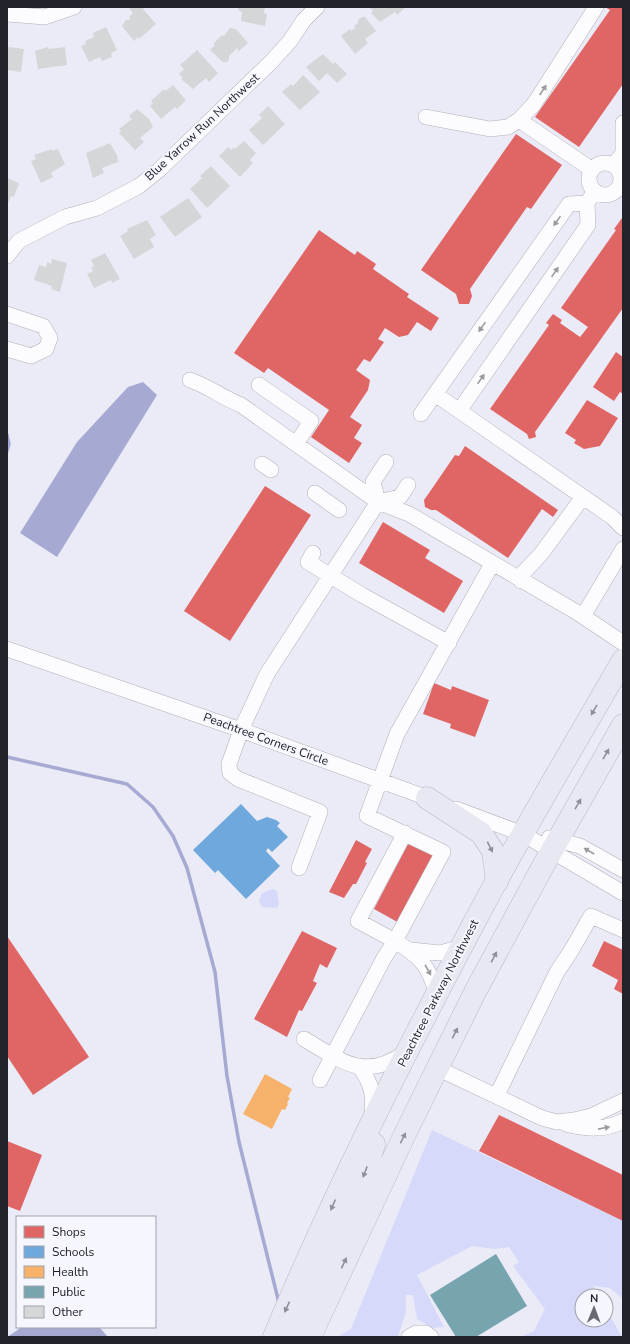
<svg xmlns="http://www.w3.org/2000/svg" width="630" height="1344" font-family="'Nunito Sans',sans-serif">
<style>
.green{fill:#d6d9f9}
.water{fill:#a6aad3}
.shops{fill:#e06666}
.schools{fill:#6fa8dc}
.health{fill:#f6b26b}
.public{fill:#76a5af}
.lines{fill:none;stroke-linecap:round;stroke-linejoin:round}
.stream{stroke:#a6aad3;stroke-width:3.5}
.building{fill:#d5d6d8}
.minor-casing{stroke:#afb0b8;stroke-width:16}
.highway-casing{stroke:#b7b8c6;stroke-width:23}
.minor{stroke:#fcfcfe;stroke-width:15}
.highway{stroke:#e8e8f3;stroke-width:22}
.oneway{fill:#9a9a9f}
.oneway2{fill:#8f8f99}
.labels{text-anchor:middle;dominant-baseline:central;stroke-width:4;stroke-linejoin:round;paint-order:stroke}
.street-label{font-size:12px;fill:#22232a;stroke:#f5f6fe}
</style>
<rect width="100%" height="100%" fill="#eaebf6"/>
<path class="green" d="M272,889L277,891L279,904L277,908L262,907L259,901L262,893Z
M432,1130L623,1221V1299L610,1288L593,1286L599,1296H582V1320H606V1309L622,1337H521L534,1331L545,1309L513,1266L519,1262L509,1247L495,1249L472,1246L417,1275L444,1327L432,1328L417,1319L413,1295H406V1312L398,1337H337L351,1329Z"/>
<path class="water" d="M143,382L157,395L57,557L20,533L77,442L128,387Z
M22,1327H99L108,1337H7Z"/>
<path class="shops" d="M605,7H623V84L579,147L535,117L610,10Z
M516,134L562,165L531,209L527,207L470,289L472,296L469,304H459L456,294L421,270Z
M622,218L623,308L535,432L536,437L529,439L527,434L490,409L549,325L546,323L553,314L562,320L560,323L580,337L588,327L561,308L616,230L614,229Z
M319,230L355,255L357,251L376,264L373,269L409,294L407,297L439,318L431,331L417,322L408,335L399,337L385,328L378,339L384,342L370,362L364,359L356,370L370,380L368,390L350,417L362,425L354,438L362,443L349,463L311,437L329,410L268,368L264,373L234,353Z
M616,352L623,357V394L620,392L614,401L593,387Z
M587,400L618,418L600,446L584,449L574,443L576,440L565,433Z
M465,446L558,510L553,517L542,509L508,558L436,510H431L425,507L424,500L429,493L455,455L459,456Z
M265,486L311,515L230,641L184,611Z
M383,522L430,550L425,558L463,581L444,613L359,563Z
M434,683L451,690L452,686L489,700L475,737L450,728L451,724L423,714Z
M356,840L372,849L365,862L367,863L356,884H353L344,898L329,892Z
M410,840L438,855L401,924L374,909Z
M302,931L337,948L327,968L320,964L313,981L317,983L302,1011L299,1010L287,1037L254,1019Z
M7,936L89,1057L33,1095L7,1056Z
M604,941L623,950V994L614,989L618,980L592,966Z
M499,1115L623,1175V1221L479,1151Z
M7,1141L42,1155L20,1211L7,1206Z"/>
<path class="schools" d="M241,804L257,821L267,817L276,820L280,823L277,826L288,837L272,852L268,848L266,851L280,866L246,899L218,870L215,873L193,850Z"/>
<path class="health" d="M265,1074L292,1089L288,1097L290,1098L287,1103L288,1104L285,1110L282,1109L272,1129L243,1114Z"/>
<path class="public" d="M496,1254L527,1306L476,1337H456L430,1295Z"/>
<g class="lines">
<path class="stream" d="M7,435L9,444L7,451
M7,757L127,784L153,807L173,836L187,868L215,972L227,1076L239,1142L279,1303"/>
</g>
<path class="building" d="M128,7H145L143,9L156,24L139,39L138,37L134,41L122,26L126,20L131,19L129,17L133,13Z
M238,7H265L264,13L267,14L265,26L241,21L242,12L239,11Z
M369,7H406L397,15L395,12L380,22L371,13L373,11Z
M362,17H365L376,31L365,39L368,43L355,54L341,36L350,29L351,31L355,28L354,26L358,23V20Z
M106,27L117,50L111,53L112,57L102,61L100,57L89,62L81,46L86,44L85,41L94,37L93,33Z
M230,28L236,29L248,43L239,51L237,48L229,56V59L227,62H223L210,50L215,45L213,44L222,35L224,36Z
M9,47L24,49L21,72L7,70V51Z
M48,47L49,49L65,47L67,65L38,69L35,51Z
M197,50L218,73L209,82L206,78L193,89L181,79L183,78L179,74L184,69L180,65Z
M323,54L333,64L335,62L347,74L337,83L327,73L319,81L306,67Z
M303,75L320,92L300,110L282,92L291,84L293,86Z
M173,85L186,100L177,109L175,107L161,119L150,106L153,103L151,101L163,90H167Z
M268,106L285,124L263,145L249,130L262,118L259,115Z
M137,109L149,119L153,127L140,138L144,142L135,150L119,133L121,131L119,129L132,119L129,116Z
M244,141L256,153L250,160L253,163L240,177L219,156L228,147L231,150L233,148L235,149Z
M110,143L117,155L118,162L102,168L104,173L93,178L86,153Z
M52,149V151L58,149L65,164L51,173L53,177L41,183L31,161L36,159L34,155Z
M211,166L230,186L207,208L190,189L202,178L200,176Z
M7,178L19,183L14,197L11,196L7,206Z
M188,198L202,217L175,237L160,217Z
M147,220L156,235L150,239L154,247L134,259L120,236L128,231L127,229Z
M105,253L120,279L112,283L111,280L94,288L87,274L93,271L91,267L94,266L91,260Z
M52,259L67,263L60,292L51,289L52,286L34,280L39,265L46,267L47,262L51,264Z"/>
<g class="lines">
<g class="minor-casing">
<path id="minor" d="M7,14L45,17L74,7
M426,117L490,129L508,127L519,120L534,104L596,7
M519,120L591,169
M589 179a16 16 0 1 1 32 0a16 16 0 1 1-32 0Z
M614,165L623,153V123
M7,256L19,241L65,217L97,208L139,186L159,170L271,62L290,41L304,20L317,7
M7,314L43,326L50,338L46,349L31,356L7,349
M190,380C208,386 223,398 241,405L378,502L409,514L578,613L623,643
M259,385L311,421L296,444
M435,394L612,517L623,528
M459,411L588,225L587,203L595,191
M421,414L569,204L587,203
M262,464L271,470
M315,493L339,510
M378,502L373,482L386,462
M313,553L308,562L362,595L449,643
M521,581L524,572L541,554L583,497
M583,616L623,549
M7,649L241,730L436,801
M456,809L523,834L623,893
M549,838L580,846L623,870
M299,868L320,812L238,779L230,773L229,764L241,730L267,674L378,502L400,497L408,485
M411,950L440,953L462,947
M437,995C429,966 421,957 395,941L443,852L367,816L397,734L492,564
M304,1039C342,1061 364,1082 406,1052
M359,1066C372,1084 374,1094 372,1116
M437,1068L542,1118L557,1122L574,1120L591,1116L623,1101
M320,1080L384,958L395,941L358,921L405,833
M497,1095L557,972L571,951L591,916L623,930
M566,1124C585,1129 604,1131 623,1121
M409,1337L416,1333H426L431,1337"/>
</g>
<g class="highway-casing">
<path id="highway" d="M427,798L481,833L493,851L497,882
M274,1337C335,1190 408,1047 483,906C527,823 576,742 623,660
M292,1337L366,1171L374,1144
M310,1337L404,1136L475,992L542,868L623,725"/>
</g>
<use href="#minor" class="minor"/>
<use href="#highway" class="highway"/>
</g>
<defs><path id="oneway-solid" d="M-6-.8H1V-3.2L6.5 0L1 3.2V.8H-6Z"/></defs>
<g class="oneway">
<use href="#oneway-solid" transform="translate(543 90) rotate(-57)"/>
<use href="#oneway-solid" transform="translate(557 221) rotate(125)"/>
<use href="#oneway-solid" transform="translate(555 272) rotate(-55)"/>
<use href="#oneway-solid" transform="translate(482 327) rotate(125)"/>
<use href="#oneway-solid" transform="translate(481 379) rotate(-55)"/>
<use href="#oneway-solid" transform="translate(589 851) rotate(-150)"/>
<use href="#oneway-solid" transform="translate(428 970) rotate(61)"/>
<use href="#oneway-solid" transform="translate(604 1128) rotate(-11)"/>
</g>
<g class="oneway2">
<use href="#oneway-solid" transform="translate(594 710) rotate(120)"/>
<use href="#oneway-solid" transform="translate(606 754) rotate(-60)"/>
<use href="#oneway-solid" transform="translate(578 804) rotate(-60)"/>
<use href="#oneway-solid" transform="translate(490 847) rotate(64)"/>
<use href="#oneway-solid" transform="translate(494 957) rotate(-62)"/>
<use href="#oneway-solid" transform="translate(455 1033) rotate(-63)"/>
<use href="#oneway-solid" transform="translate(403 1138) rotate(-64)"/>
<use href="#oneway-solid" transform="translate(365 1172) rotate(111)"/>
<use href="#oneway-solid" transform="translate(333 1205) rotate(114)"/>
<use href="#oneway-solid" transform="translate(344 1263) rotate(-65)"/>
<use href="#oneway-solid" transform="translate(287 1307) rotate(115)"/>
</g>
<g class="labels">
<g class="street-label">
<text transform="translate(202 127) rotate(-43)">Blue Yarrow Run Northwest</text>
<text transform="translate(266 739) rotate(20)">Peachtree Corners Circle</text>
<text transform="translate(438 993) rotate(-63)">Peachtree Parkway Northwest</text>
</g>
</g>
<rect width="630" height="1344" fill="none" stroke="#22232a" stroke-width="16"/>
<rect x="16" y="1216" width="140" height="112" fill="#f5f6fe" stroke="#a1a2a9"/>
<rect x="24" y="1226" width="20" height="12" fill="#e06666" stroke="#a1a2a9"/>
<text x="52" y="1236" font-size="12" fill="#22232a">Shops</text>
<rect x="24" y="1246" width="20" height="12" fill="#6fa8dc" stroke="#a1a2a9"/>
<text x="52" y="1256" font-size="12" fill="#22232a">Schools</text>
<rect x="24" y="1266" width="20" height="12" fill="#f6b26b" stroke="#a1a2a9"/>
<text x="52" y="1276" font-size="12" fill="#22232a">Health</text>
<rect x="24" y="1286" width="20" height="12" fill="#76a5af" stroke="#a1a2a9"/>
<text x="52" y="1296" font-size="12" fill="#22232a">Public</text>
<rect x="24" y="1306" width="20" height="12" fill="#d5d6d8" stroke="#a1a2a9"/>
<text x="52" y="1316" font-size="12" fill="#22232a">Other</text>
<g transform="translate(594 1308) rotate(1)"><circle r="19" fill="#f5f6fe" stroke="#a1a2a9"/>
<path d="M0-3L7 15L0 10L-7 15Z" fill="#686971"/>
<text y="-6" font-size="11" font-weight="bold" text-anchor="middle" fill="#22232a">N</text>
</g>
</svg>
